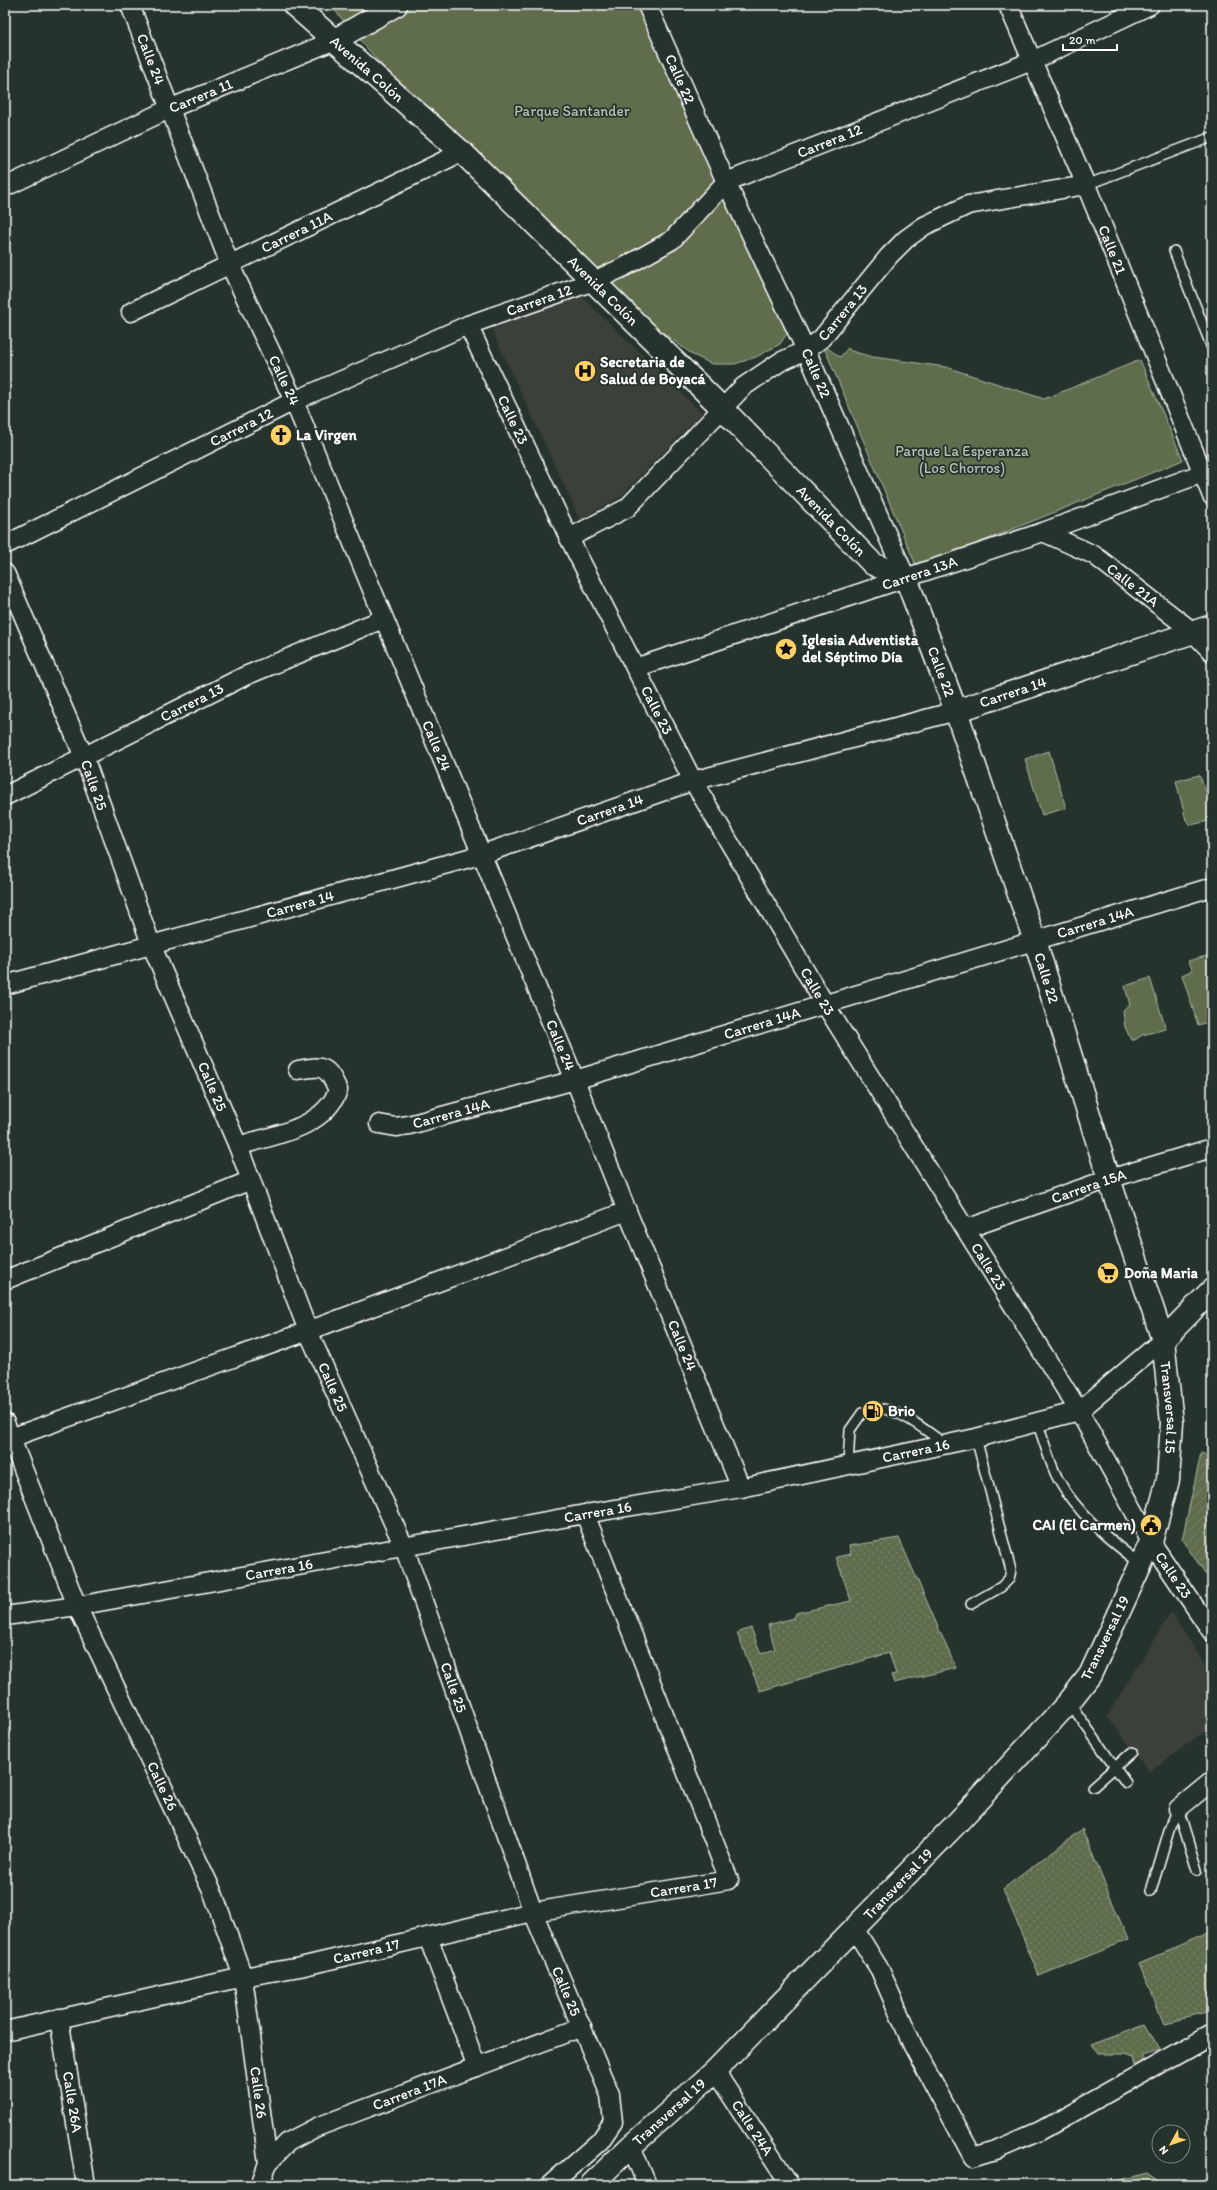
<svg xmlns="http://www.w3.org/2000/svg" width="1217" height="2190" font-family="Itim,sans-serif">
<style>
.built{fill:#3a4038}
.grass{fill:url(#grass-dots);stroke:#afb6a6}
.park{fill:#5f6d4e;stroke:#afb6a6}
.garden{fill:url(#garden-furrows);stroke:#afb6a6}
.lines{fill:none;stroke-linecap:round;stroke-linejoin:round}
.lane-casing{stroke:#fff;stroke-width:12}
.street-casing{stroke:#fff;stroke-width:21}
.secondary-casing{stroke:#fff;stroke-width:25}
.primary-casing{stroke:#fff;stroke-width:25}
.lane{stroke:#26332d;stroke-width:9}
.street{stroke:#26332d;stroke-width:18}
.secondary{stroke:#26332d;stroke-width:22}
.primary{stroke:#26332d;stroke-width:22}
.labels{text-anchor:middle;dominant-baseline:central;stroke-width:3.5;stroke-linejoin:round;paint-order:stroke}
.street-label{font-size:15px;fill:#fff;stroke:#26332d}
.park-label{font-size:15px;fill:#b7bdaf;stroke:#26332d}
.poi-label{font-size:15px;font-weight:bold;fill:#fff;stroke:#26332d;text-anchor:start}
</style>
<defs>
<pattern id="grass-dots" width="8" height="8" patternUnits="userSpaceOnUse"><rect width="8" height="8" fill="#5f6d4e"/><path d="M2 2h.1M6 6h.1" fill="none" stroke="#778369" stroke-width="1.8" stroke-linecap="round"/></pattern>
<pattern id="garden-furrows" width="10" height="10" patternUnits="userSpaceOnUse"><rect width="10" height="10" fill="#5f6d4e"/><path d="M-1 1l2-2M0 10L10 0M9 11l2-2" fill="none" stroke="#778369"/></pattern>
</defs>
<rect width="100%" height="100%" fill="#26332d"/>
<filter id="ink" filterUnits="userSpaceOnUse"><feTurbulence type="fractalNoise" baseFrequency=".025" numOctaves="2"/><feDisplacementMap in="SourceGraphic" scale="8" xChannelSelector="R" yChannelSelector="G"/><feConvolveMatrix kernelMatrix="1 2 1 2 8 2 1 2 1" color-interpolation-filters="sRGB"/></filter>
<g filter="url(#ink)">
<path class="built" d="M575,290L702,413L620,497L580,520L492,330Z
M1171,1612L1212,1675V1726L1149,1772L1107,1716Z"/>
<path class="grass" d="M899,1538L956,1668L894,1683L891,1675L896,1674L889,1653L760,1691L737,1633L751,1628L761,1654L775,1649L768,1625L794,1618L796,1613L851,1601L836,1557L851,1554L849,1546Z
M1082,1829L1128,1940L1039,1976L1003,1889Z
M1212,1932V2012L1164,2023L1139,1963Z
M1145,2024L1160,2050L1143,2056V2064L1135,2068L1132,2057L1123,2054H1099L1092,2044Z
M1147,2173L1164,2185H1114L1115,2181Z"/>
<path class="park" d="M330,5H641L790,329L780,344L756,357L735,364H712L693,355L594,281L440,133Z
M823,345L840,357L848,348L851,351L873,357L946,367L1044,399L1140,360L1183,460L917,568Z
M1049,751L1066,808L1042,815L1025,759Z
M1199,775L1208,795L1212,820L1191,825L1186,820L1176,781Z
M1210,955L1212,961V1021L1198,1025L1182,975L1193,970L1188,961Z
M1150,978L1166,1029L1142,1035L1135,1040H1131L1125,1027L1123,1011L1130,1005L1125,986Z"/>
<path class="garden" d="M1201,1453L1212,1457V1579L1210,1580L1182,1540Z"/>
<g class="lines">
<g class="lane-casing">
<path id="lane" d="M1086,185L1212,137
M1174,251L1212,348
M884,1409C907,1414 926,1431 945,1444
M1037,1422C1044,1440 1049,1462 1058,1479C1075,1511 1112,1543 1141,1564
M848,1465L850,1430L862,1413
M971,1604L1001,1587L1009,1579L1011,1570L976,1438
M1069,1702L1126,1783
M1093,1787L1132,1752
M1178,1809L1197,1870
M1151,1891L1170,1827L1178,1809"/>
</g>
<g class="street-casing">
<g id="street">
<path id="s1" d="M130,5L230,265L294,401L575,1080L627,1211L741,1488"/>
<path id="s2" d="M647,5L726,182L806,350L906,578"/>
<path id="s3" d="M1008,5L1086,185L1212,496"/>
<path id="s4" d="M5,187L169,109L335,40"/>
<path id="s5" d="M131,312L462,152"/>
<path id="s6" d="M468,325L569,538L693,781L826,1006L1079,1411L1151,1542L1212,1632"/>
<path id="s7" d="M1043,532L1094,555L1192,631L1212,652"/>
<path id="s8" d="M569,538L627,508L743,387L780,362L806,350L821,339L889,256L906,239L924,226L968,205L1086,185"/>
<path id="s9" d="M5,545L294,401L468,325L594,281L624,267L672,240L726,182L1032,61L1150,5"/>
<path id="s10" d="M5,573L84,757L151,944L238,1146L308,1331L404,1547L533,1912L610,2095L613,2122L600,2141L550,2185"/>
<path id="s11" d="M635,668L1043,532L1203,473"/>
<path id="s12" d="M5,796L245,676L383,619"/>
<path id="s13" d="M5,985L480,855L693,781L956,711"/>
<path id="s14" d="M379,1124L396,1127L409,1125L575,1080L1212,887"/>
<path d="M238,1146C273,1135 324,1129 338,1090C327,1066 324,1065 298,1070"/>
<path id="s15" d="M966,1229L1109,1179L1212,1148"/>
<path d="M5,1280L251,1180"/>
<path id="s16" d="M5,1423L77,1606L213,1893L243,1977L268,2163"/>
<path d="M5,1440L308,1331L627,1211"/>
<path id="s17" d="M5,1616L77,1606L585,1514L741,1488L976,1438L1079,1411L1163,1340"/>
<path d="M1178,1809L1212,1781"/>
<path d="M854,1928L880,1970L913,2046L973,2157L996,2150L1040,2131L1212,2034"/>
<path d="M428,1937L477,2067"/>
<path id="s18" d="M59,2018L86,2185"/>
<path id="s19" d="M5,2031L243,1977L300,1967L533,1912L729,1880L585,1514"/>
<path id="s20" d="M715,2071L790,2185"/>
<path d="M631,2146L647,2185"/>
<path id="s21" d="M260,2185L268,2163L288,2142L317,2127L582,2027"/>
</g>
</g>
<g class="secondary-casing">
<g id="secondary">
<path d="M335,40L396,5"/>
<path id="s22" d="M956,711L1212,626"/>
<path d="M1163,1340L1212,1290"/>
</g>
</g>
<g class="primary-casing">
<g id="primary">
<path id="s23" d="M294,5L465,155L723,409L873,564L906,578L956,711L1035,941L1109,1179L1163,1340L1172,1422L1168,1480L1151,1542L1090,1675L1069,1702L955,1825L715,2071L631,2146L591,2185"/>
</g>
</g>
<use href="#lane" class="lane"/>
<use href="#street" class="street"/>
<use href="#secondary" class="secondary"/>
<use href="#primary" class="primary"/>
</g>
</g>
<defs>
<g id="hospital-disc" transform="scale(1.15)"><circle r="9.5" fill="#ffd166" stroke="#26332d"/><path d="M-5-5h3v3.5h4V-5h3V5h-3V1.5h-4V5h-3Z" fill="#111"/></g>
<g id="church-disc" transform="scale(1.15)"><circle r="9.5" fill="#ffd166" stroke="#26332d"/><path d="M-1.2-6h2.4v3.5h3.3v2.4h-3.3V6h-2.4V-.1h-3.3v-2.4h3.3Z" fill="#111"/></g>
<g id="sight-disc" transform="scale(1.15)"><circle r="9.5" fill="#ffd166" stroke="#26332d"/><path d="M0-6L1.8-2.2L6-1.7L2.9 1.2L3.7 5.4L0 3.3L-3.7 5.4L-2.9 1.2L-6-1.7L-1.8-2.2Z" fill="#111"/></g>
<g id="supermarket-disc" transform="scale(1.15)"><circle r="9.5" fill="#ffd166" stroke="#26332d"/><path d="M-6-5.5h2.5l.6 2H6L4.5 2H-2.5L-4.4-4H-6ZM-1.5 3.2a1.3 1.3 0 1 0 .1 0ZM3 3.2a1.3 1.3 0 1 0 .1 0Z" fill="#111"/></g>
<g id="fuel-disc" transform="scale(1.15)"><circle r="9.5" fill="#ffd166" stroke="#26332d"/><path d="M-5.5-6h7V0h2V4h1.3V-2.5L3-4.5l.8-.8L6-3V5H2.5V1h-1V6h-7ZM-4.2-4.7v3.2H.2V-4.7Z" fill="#111"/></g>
<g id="civic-disc" transform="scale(1.15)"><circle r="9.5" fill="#ffd166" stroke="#26332d"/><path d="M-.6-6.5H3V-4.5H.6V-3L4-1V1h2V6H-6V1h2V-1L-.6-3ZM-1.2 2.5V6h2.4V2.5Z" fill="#111"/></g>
</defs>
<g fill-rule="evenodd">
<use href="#hospital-disc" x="585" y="371"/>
<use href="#church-disc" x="281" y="435"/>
<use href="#sight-disc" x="786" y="649"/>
<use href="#supermarket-disc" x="1108" y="1273"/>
<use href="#fuel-disc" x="873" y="1411"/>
<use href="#civic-disc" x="1151" y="1525"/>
</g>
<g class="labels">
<g class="street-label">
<text stroke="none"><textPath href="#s1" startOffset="58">Calle 24</textPath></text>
<text stroke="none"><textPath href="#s23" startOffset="97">Avenida Colón</textPath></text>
<text stroke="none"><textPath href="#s2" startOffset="81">Calle 22</textPath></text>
<text stroke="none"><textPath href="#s4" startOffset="216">Carrera 11</textPath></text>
<text stroke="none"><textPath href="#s9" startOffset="925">Carrera 12</textPath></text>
<text stroke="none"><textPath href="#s5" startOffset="184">Carrera 11A</textPath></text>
<text stroke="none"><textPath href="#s3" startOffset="266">Calle 21</textPath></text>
<text stroke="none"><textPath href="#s23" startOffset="421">Avenida Colón</textPath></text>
<text stroke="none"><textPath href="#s9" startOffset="588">Carrera 12</textPath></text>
<text stroke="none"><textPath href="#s8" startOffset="359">Carrera 13</textPath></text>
<text stroke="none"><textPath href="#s2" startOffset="405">Calle 22</textPath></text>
<text stroke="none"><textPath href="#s1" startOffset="406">Calle 24</textPath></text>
<text stroke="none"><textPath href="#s6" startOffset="105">Calle 23</textPath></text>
<text stroke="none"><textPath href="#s9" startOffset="264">Carrera 12</textPath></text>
<text stroke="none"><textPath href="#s23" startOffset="745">Avenida Colón</textPath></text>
<text stroke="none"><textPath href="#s11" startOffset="300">Carrera 13A</textPath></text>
<text stroke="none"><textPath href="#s7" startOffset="105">Calle 21A</textPath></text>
<text stroke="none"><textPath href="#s23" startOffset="941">Calle 22</textPath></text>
<text stroke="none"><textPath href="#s22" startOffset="60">Carrera 14</textPath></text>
<text stroke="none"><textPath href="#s12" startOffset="209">Carrera 13</textPath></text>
<text stroke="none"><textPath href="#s6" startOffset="429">Calle 23</textPath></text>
<text stroke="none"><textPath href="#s1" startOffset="802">Calle 24</textPath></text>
<text stroke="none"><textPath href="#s10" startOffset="230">Calle 25</textPath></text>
<text stroke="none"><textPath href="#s13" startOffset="630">Carrera 14</textPath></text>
<text stroke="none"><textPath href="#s13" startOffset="306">Carrera 14</textPath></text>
<text stroke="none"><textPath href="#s14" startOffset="746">Carrera 14A</textPath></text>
<text stroke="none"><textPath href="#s23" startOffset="1265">Calle 22</textPath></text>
<text stroke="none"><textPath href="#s6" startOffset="753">Calle 23</textPath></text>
<text stroke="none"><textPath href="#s14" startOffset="398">Carrera 14A</textPath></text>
<text stroke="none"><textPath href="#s1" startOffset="1126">Calle 24</textPath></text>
<text stroke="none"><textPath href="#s10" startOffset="554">Calle 25</textPath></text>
<text stroke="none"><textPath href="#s14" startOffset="74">Carrera 14A</textPath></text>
<text stroke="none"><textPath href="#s15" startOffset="130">Carrera 15A</textPath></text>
<text stroke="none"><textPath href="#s6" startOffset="1077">Calle 23</textPath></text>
<text stroke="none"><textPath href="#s1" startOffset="1450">Calle 24</textPath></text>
<text stroke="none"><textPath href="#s10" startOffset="878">Calle 25</textPath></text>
<text stroke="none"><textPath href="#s23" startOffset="1713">Transversal 15</textPath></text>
<text stroke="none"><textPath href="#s17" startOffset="926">Carrera 16</textPath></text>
<text stroke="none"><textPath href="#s17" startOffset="602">Carrera 16</textPath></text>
<text stroke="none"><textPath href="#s17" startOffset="278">Carrera 16</textPath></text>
<text stroke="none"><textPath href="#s6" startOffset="1437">Calle 23</textPath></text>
<text transform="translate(1105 1638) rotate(-64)">Transversal 19</text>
<text stroke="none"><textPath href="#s10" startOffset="1202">Calle 25</textPath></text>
<text stroke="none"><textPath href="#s16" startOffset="396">Calle 26</textPath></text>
<text transform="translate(898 1884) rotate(-46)">Transversal 19</text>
<text stroke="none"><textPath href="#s19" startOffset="694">Carrera 17</textPath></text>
<text stroke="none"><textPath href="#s19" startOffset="370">Carrera 17</textPath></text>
<text stroke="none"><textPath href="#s10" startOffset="1526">Calle 25</textPath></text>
<text stroke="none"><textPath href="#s16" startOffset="720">Calle 26</textPath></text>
<text stroke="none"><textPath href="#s21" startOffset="184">Carrera 17A</textPath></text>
<text stroke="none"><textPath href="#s18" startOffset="85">Calle 26A</textPath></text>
<text transform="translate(669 2112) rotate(-42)">Transversal 19</text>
<text stroke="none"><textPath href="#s20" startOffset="68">Calle 24A</textPath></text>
</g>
<g class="park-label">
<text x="572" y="111">Parque Santander</text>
<text x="962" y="451">Parque La Esperanza<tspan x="962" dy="17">(Los Chorros)</tspan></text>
</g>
<g class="poi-label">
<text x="600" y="362">Secretaria de<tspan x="600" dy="17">Salud de Boyacá</tspan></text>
<text x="296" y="435">La Virgen</text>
<text x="802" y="640">Iglesia Adventista<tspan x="802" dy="17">del Séptimo Día</tspan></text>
<text x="1124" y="1273">Doña Maria</text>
<text x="888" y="1411">Brio</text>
<text x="1136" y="1525" text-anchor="end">CAI (El Carmen)</text>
</g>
</g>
<rect width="1217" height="2190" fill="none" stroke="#26332d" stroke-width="20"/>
<rect x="10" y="10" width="1197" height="2170" fill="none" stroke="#fff" stroke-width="1.5" filter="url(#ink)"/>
<g transform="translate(1171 2144) rotate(230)"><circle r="19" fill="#26332d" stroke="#7d8581"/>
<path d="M0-3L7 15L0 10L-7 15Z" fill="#ffd166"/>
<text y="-6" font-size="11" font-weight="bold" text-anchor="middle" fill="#ffffff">N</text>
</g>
<path d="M1063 44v6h54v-6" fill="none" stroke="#ffffff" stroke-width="2"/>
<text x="1069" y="44" font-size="12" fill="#ffffff" stroke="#26332d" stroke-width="3" paint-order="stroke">20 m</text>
</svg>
